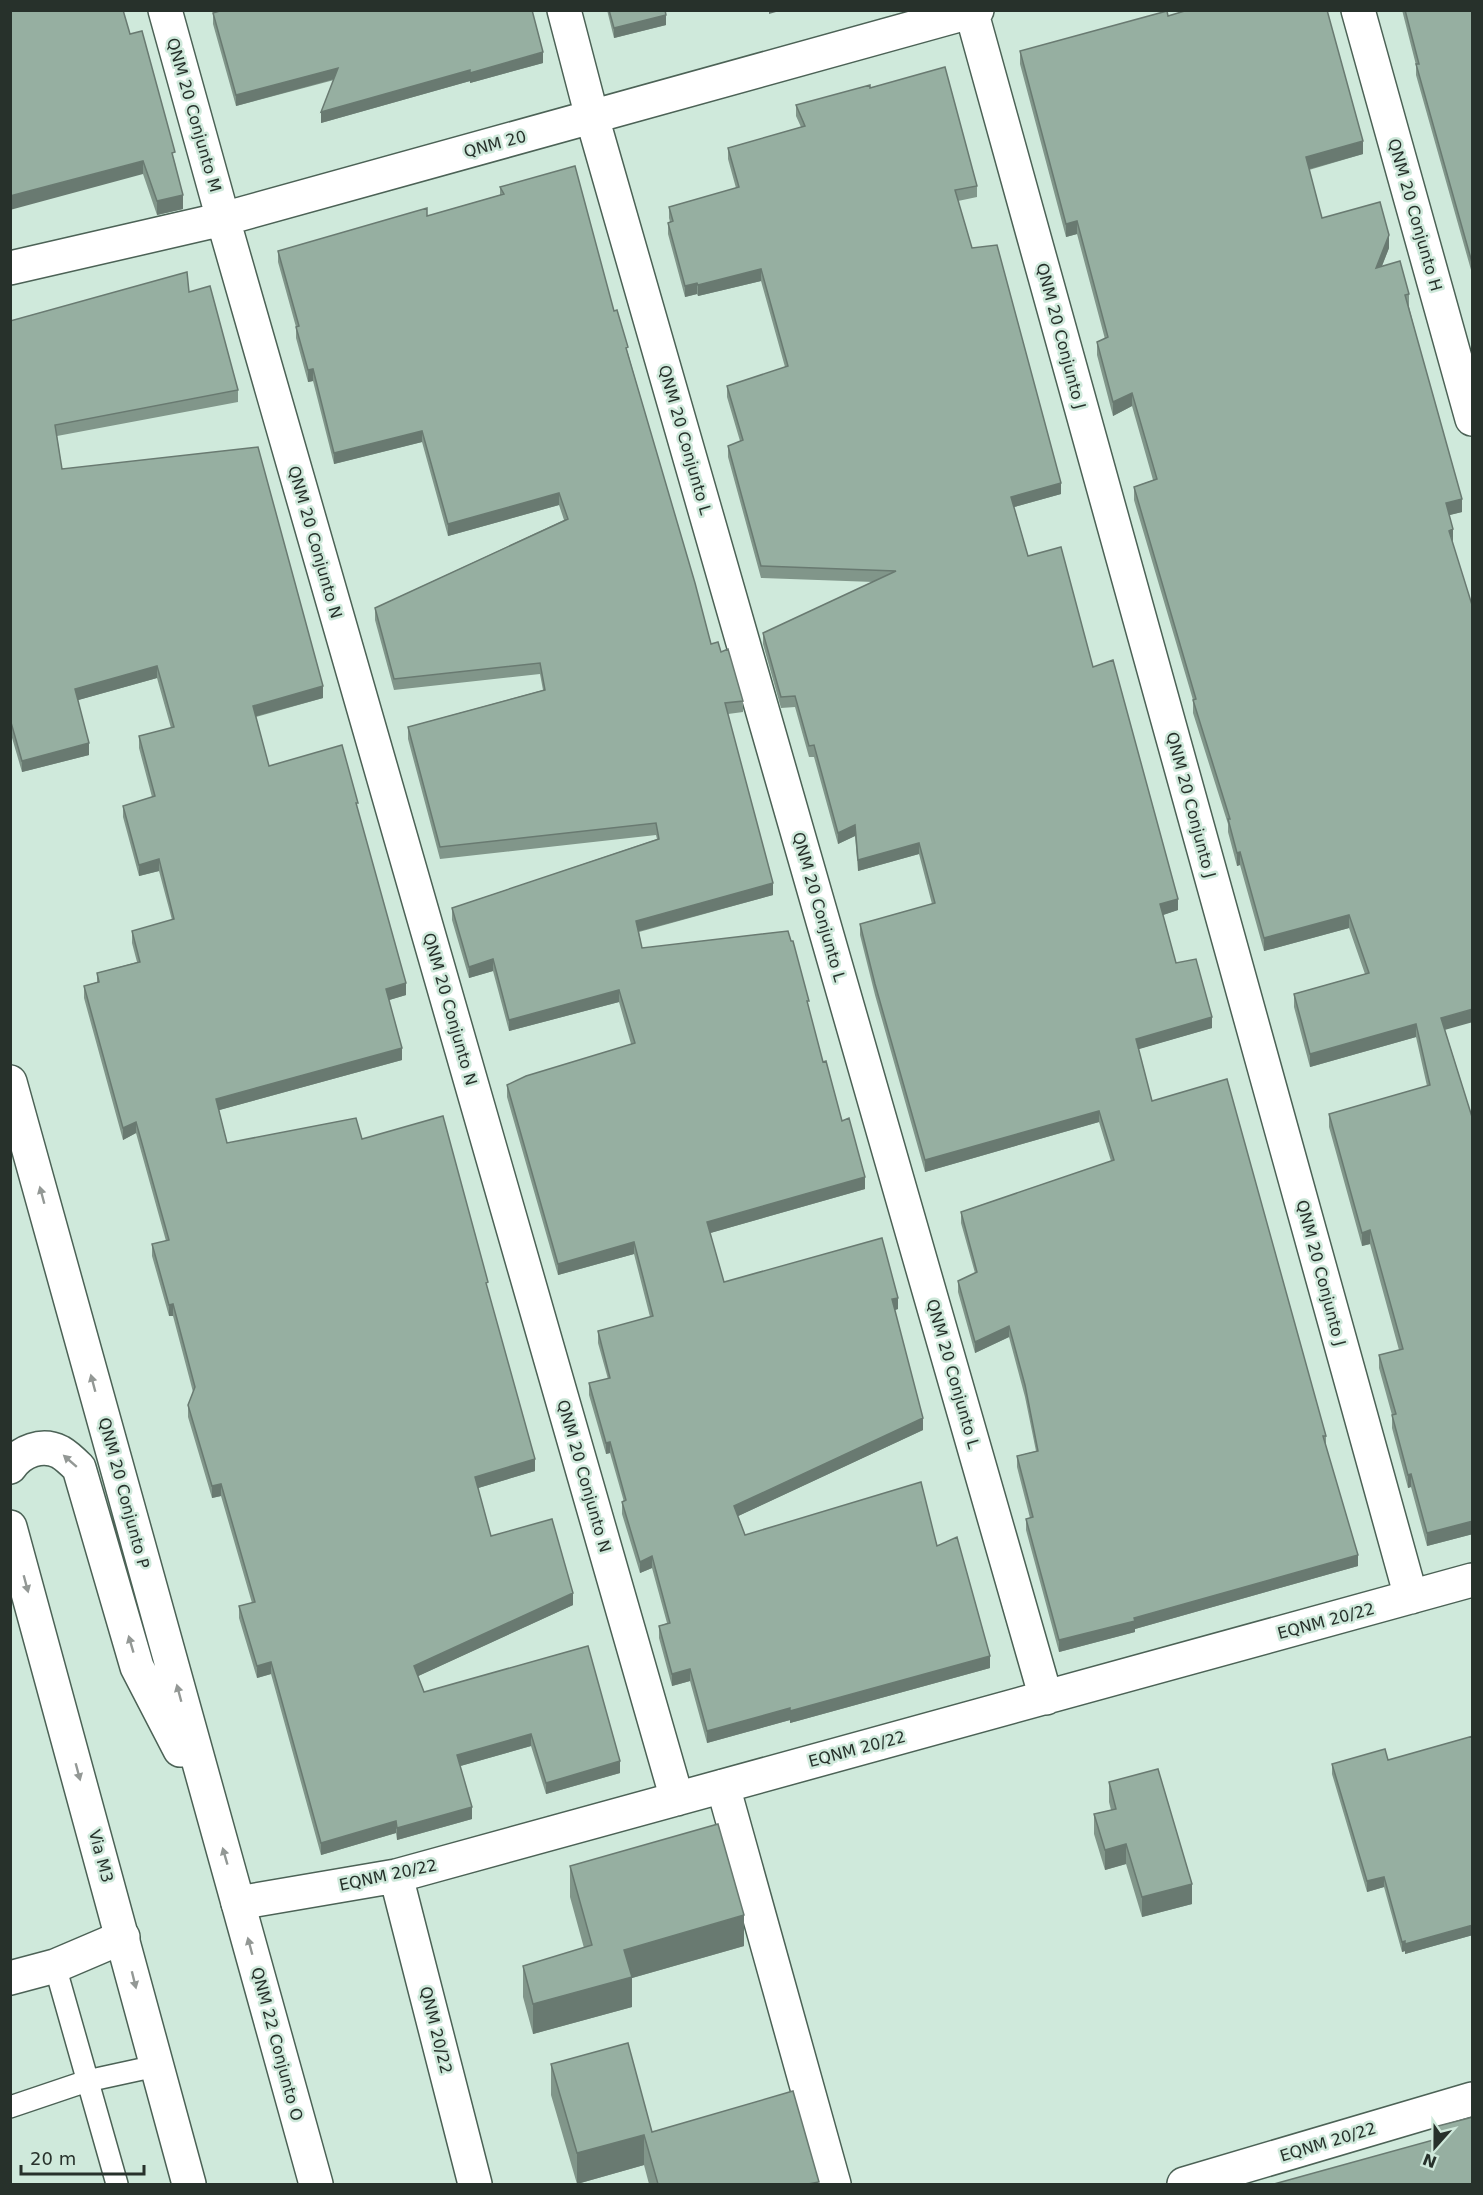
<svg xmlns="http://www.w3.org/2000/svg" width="1483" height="2195" font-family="'DejaVu Sans',sans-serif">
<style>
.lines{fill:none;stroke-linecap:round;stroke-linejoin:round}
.lane-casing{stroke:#4c6256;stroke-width:24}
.street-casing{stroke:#4c6256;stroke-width:36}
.secondary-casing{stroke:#4c6256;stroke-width:36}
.lane{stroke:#fff;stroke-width:21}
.street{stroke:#fff;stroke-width:33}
.secondary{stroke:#fff;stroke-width:33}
.wall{fill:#81968a}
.shaded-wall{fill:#697a71}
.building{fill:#96afa1;stroke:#697a71;stroke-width:1.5}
.oneway{fill:#939895}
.labels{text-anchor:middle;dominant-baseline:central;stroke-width:5;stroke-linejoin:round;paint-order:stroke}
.street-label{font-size:16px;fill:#27312b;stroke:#cfe9db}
</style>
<rect width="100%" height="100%" fill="#cfe9db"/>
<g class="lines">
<g class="lane-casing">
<path id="lane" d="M55,1966L117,2184
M10,2107L87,2081L156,2066"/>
</g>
<g class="street-casing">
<path id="street" d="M165,10L223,219L677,1799
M564,10L592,117L1046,1698
M971,10L1411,1597
M1358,10L1472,419
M10,268L223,219L977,10
M723,1786L834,2184
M396,1876L475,2184
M238,1903L396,1876L1472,1580
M10,1978L55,1966L123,1937
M1184,2184L1472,2099"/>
</g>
<g class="secondary-casing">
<path id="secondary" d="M10,1082L316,2184
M10,1467C21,1451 42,1443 60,1452C67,1456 73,1462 79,1468L137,1667L180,1750
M10,1527L189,2184"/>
</g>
<use href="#lane" class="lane"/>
<use href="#street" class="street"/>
<use href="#secondary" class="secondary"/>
</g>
<path class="wall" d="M607,10H665L666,25L614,38Z
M1402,10H1473V277L1416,75V65Z
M213,13L543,63L470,83V81L321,123L334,80L236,106L213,24Z
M1168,16L1363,154L1309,170L1322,218L1389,248L1382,266L1409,294V307L1462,512L1449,515L1445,1030L1473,1120V1534L1427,1546L1411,1487L1408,1488L1392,1428V1415L1379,1368V1355L1399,1350L1370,1244L1362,1246L1329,1127V1114L1427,1086L1416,1037L1310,1067L1294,1007V994L1365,974L1349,928L1264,951L1240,865L1237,866L1228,832V824L1193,713V700L1134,500V487L1153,480L1132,406L1113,416L1097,355V342L1105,339L1077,234L1066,237L1020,64V51Z
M130,34L175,163L183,209L157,215L143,174Z
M870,88L977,186V197L958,201L972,248L1061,494L1014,507L1028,556L1093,667L1178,910L1163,915L1176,963L1212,1028L1138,1049L1152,1101L1326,1436V1447L1358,1566L1135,1629V1632L1059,1652L1026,1530V1519L1030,1518L1017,1467V1456L1036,1451L1025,1397L1009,1337L975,1353L958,1292V1281L975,1273L961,1223V1212L1111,1161L1099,1122L925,1172L875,995L860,935V924L932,904L919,854L858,871L855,836L838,844L814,757H809L795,707L781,708L763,644V633L874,582L761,578L728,457V446L740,441L727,397V386L785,367L761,281L698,296L697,294L685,297L668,234V223L670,222L669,218V207L736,188L728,159V148L801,127L796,116V105Z
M500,187L614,311L628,353L711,644L721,652L743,701V712L728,714L773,895L639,932L642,948L809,1010L823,1062L865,1189L710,1233L724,1282L898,1309L894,1310L923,1430L738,1516L745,1535L937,1546L990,1668L790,1723V1720L707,1743L690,1681L672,1686L659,1638V1626L667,1623L652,1568L640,1573L622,1514V1502H624L610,1453L606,1454L589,1395V1383L608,1379L598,1343V1331L650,1317L634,1254L558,1275L507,1097V1085L631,1044L619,1002L509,1031L493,971L469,978L452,920V908L657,839L656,835L440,859L408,739V727L543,690L540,674L394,690L375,620V608L564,520L559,505L448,536L422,442L334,464L313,381L308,382L296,338V327L278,262V251L427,216L500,195Z
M189,292L238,390V402L57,436L62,469L323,698L256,717L269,766L358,811L406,995L389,1000L402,1060L219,1110L227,1143L362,1139L488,1293L535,1471L478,1488L491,1536L573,1605L418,1676L424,1692L588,1646L620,1773L546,1794L531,1746L460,1766L472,1819L397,1840L396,1833L321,1855L271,1674L257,1678L239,1618V1606L252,1603L221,1496L212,1498L188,1417V1405L193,1392L173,1316H169L152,1256V1244L166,1241L136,1133L123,1140L84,998V986L97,982V973L137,962L132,943V931L172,920L159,871L139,876L123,817V806L152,797L139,748V736L171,728L157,678L78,700L89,755L22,772L10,731V321Z
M1473,1736V1935L1405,1954V1951L1402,1952L1384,1887L1367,1892L1332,1774V1764L1388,1760Z
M1109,1782L1192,1904L1142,1917L1126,1864L1105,1870L1094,1834V1814L1111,1810L1109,1802Z
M570,1866L744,1946L632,1978V2007L533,2034L523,1997V1966L584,1948L570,1897Z
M551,2064L652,2132L819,2184H649L644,2165L577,2184L551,2095Z
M1434,2127L1473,2184L1435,2140Z"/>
<path class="shaded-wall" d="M769,10H783L769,14Z
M666,15V25L614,38V28Z
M543,52V63L470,83V73Z
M338,68V78L236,106V95Z
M470,70V81L321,123V112Z
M1363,141V154L1306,170V157Z
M143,161V174L10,210V196Z
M183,195V209L157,215V201Z
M1077,221V234L1066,237V224Z
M1389,235V248L1376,281V268Z
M761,269V281L698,296V285Z
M697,283V294L685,297V286Z
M313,369V381L308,382V370Z
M1132,393V406L1113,416V402Z
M422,431V442L334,464V453Z
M1061,483V494L1011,508V497Z
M559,493V505L448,536V524Z
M1462,499V512L1446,516V503Z
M1453,529V543L1449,531Z
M157,666V678L75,701V689Z
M323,686V698L253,717V706Z
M89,743V755L22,772V761Z
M855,825V836L838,844V833Z
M919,843V854L858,871V860Z
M1240,852V865L1237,866V853Z
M159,859V871L139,876V865Z
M773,883V895L636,932V921Z
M1178,899V910L1160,916V904Z
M1349,915V928L1264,951V938Z
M493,959V971L469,978V967Z
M406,983V995L386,1001V989Z
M619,990V1002L509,1031V1020Z
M1473,1009V1022L1441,1031V1018Z
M1212,1017V1028L1136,1050V1039Z
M1416,1024V1037L1310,1067V1054Z
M402,1048V1060L216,1111V1099Z
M1099,1111V1122L925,1172V1160Z
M136,1122V1133L123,1140V1128Z
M865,1177V1189L707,1234V1222Z
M1370,1230V1244L1362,1246V1233Z
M634,1242V1254L558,1275V1264Z
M898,1298V1309L892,1311V1299Z
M173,1304V1316H169V1305Z
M1009,1326V1337L975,1353V1342Z
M923,1418V1430L734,1518V1506Z
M610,1442V1453L606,1454V1443Z
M535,1459V1471L475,1489V1477Z
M1411,1474V1487L1408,1488V1475Z
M221,1484V1496L212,1498V1486Z
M1473,1521V1534L1427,1546V1533Z
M1358,1555V1566L1135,1629V1632L1059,1652V1640L1134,1618Z
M652,1556V1568L640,1573V1562Z
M573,1593V1605L414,1678V1666Z
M990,1656V1668L790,1723V1711Z
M271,1662V1674L257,1678V1666Z
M690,1669V1681L672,1686V1674Z
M790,1708V1720L707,1743V1731Z
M531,1734V1746L457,1767V1755Z
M620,1761V1773L546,1794V1783Z
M472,1807V1819L397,1840V1828Z
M396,1821V1833L321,1855V1843Z
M1126,1844V1864L1105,1870V1850Z
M1384,1877V1887L1367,1892V1881Z
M1192,1884V1904L1142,1917V1897Z
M744,1915V1946L632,1978V2007L533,2034V2004L624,1950Z
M1473,1925V1935L1405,1954V1944Z
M1405,1941V1951L1402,1952V1942Z
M644,2135V2165L577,2184V2153Z"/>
<path class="building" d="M10,10H123L130,34L142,31L175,152L172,153L183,195L157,201L143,161L10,196Z
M223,10H532L543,52L470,73V70L321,112L338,68L236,95L213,13Z
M609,10H665L666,15L614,28Z
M1188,10H1327L1363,141L1306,157L1322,218L1380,202L1389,235L1376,268L1400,261L1409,294L1405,295L1462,499L1446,503L1453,529L1449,531L1473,608V1009L1441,1018L1473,1120V1521L1427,1533L1411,1474L1408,1475L1392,1415L1396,1414L1379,1355L1403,1349L1370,1230L1362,1233L1329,1114L1430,1085L1416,1024L1310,1054L1294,994L1369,973L1349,915L1264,938L1240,852L1237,853L1228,819H1230L1193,700L1196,699L1134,487L1157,479L1132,393L1113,402L1097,342L1108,337L1077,221L1066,224L1020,51L1167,11L1168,16Z
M1405,10H1473V266L1416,64H1419Z
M945,67L977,186L955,190L972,248L997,245L1061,483L1011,497L1028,556L1061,547L1093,667L1113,660L1178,899L1160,904L1176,963L1196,959L1212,1017L1136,1039L1152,1101L1227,1079L1326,1436H1323L1358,1555L1134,1618L1135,1621L1059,1640L1026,1519L1033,1517L1017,1456L1038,1451L1025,1385L1009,1326L975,1342L958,1281L977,1272L961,1212L1114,1160L1099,1111L925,1160L875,984L860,924L935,903L919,843L858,860L855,825L838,833L814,745L809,746L795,696L781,697L763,633L896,571L761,566L728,446L743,440L727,386L788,366L761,269L698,285L697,283L685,286L668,223L673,221L669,207L739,187L728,148L805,126L796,105L870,85V88Z
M575,166L614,311L617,310L628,347L626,348L695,583L711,644L718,642L721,652L728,649L743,701L725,703L773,883L636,921L642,948L788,931L791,941H793L809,1001H807L823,1062L826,1061L842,1121L849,1118L865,1177L707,1222L724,1282L882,1238L898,1298L892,1299L923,1418L734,1506L745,1535L921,1482L937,1546L957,1537L990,1656L790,1711V1708L707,1731L690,1669L672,1674L659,1626L670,1623L652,1556L640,1562L622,1502L626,1500L610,1442L606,1443L589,1383L610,1378L598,1331L653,1316L634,1242L558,1264L507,1085L526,1076L635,1043L619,990L509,1020L493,959L469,967L452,908L659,839L656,823L440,847L408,727L545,690L540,663L394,679L375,608L568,519L559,493L448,524L422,431L334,453L313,369L308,370L296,327L299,326L278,251L427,208V216L504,194L500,187Z
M187,272L189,292L210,286L238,390L55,425L62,469L258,447L323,686L253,706L269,766L342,745L358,803H356L406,983L386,989L402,1048L216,1099L227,1143L356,1118L362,1139L443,1116L488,1282L486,1283L535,1459L475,1477L491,1536L552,1519L573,1593L414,1666L424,1692L588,1646L620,1761L546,1783L531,1734L457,1755L472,1807L397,1828L396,1821L321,1843L271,1662L257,1666L239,1606L255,1602L221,1484L212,1486L188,1405L195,1387L173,1304L169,1305L152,1244L169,1240L136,1122L123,1128L84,986L99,982L97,973L140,962L132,931L174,919L159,859L139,865L123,806L155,796L139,736L174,727L157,666L75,689L89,743L22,761L10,719V321Z
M1473,1736V1925L1405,1944V1941L1402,1942L1384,1877L1367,1881L1332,1764L1385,1749L1388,1760Z
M1158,1769L1192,1884L1142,1897L1126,1844L1105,1850L1094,1814L1116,1809L1109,1782Z
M718,1824L744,1915L624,1950L632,1977L533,2004L523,1966L592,1945L570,1866Z
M628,2043L652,2132L793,2091L819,2182L808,2184H658L644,2135L577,2153L551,2064Z
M1473,2117V2184H1274L1437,2139L1434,2127Z"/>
<defs><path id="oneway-solid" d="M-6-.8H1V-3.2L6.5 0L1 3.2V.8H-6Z" transform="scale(1.5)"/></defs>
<g class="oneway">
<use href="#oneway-solid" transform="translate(42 1195) rotate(-105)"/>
<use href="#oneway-solid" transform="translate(93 1383) rotate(-105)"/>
<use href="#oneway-solid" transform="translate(70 1461) rotate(-139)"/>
<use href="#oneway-solid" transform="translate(26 1584) rotate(75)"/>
<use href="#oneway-solid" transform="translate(131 1644) rotate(-106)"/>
<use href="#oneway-solid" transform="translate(179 1693) rotate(-105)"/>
<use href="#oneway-solid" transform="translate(78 1772) rotate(75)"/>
<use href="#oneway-solid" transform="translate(225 1856) rotate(-106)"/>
<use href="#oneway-solid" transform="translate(250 1946) rotate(-105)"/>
<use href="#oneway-solid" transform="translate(134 1980) rotate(76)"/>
</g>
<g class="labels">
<g class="street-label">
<text transform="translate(194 115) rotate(74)">QNM 20 Conjunto M</text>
<text transform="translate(495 144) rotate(-15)">QNM 20</text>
<text transform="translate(1415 215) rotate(74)">QNM 20 Conjunto H</text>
<text transform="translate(1061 336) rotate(75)">QNM 20 Conjunto J</text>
<text transform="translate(685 440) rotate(74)">QNM 20 Conjunto L</text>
<text transform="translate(315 542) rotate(74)">QNM 20 Conjunto N</text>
<text transform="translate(1191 805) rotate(75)">QNM 20 Conjunto J</text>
<text transform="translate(819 907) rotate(74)">QNM 20 Conjunto L</text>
<text transform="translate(450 1009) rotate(74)">QNM 20 Conjunto N</text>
<text transform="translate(1321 1273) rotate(75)">QNM 20 Conjunto J</text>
<text transform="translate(953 1374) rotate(74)">QNM 20 Conjunto L</text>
<text transform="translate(584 1476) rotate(74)">QNM 20 Conjunto N</text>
<text transform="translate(124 1493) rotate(75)">QNM 20 Conjunto P</text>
<text transform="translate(1326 1621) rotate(-15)">EQNM 20/22</text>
<text transform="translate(857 1749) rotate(-15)">EQNM 20/22</text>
<text transform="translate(101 1856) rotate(75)">Via M3</text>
<text transform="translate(388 1875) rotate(-12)">EQNM 20/22</text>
<text transform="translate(436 2030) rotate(76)">QNM 20/22</text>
<text transform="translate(277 2044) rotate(75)">QNM 22 Conjunto O</text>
<text transform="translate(1328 2142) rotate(-17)">EQNM 20/22</text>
</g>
</g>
<rect width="1483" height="2195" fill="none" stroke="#27312b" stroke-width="24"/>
<g transform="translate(1435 2147) rotate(201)" stroke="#cfe9db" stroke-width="4.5" paint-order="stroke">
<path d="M0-4.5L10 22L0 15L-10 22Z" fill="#27312b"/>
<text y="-9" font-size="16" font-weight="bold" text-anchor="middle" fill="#27312b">N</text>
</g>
<path d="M21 2165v9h123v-9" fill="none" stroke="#27312b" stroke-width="3"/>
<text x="30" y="2165" font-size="18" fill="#27312b" stroke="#cfe9db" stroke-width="4.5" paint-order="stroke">20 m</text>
</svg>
